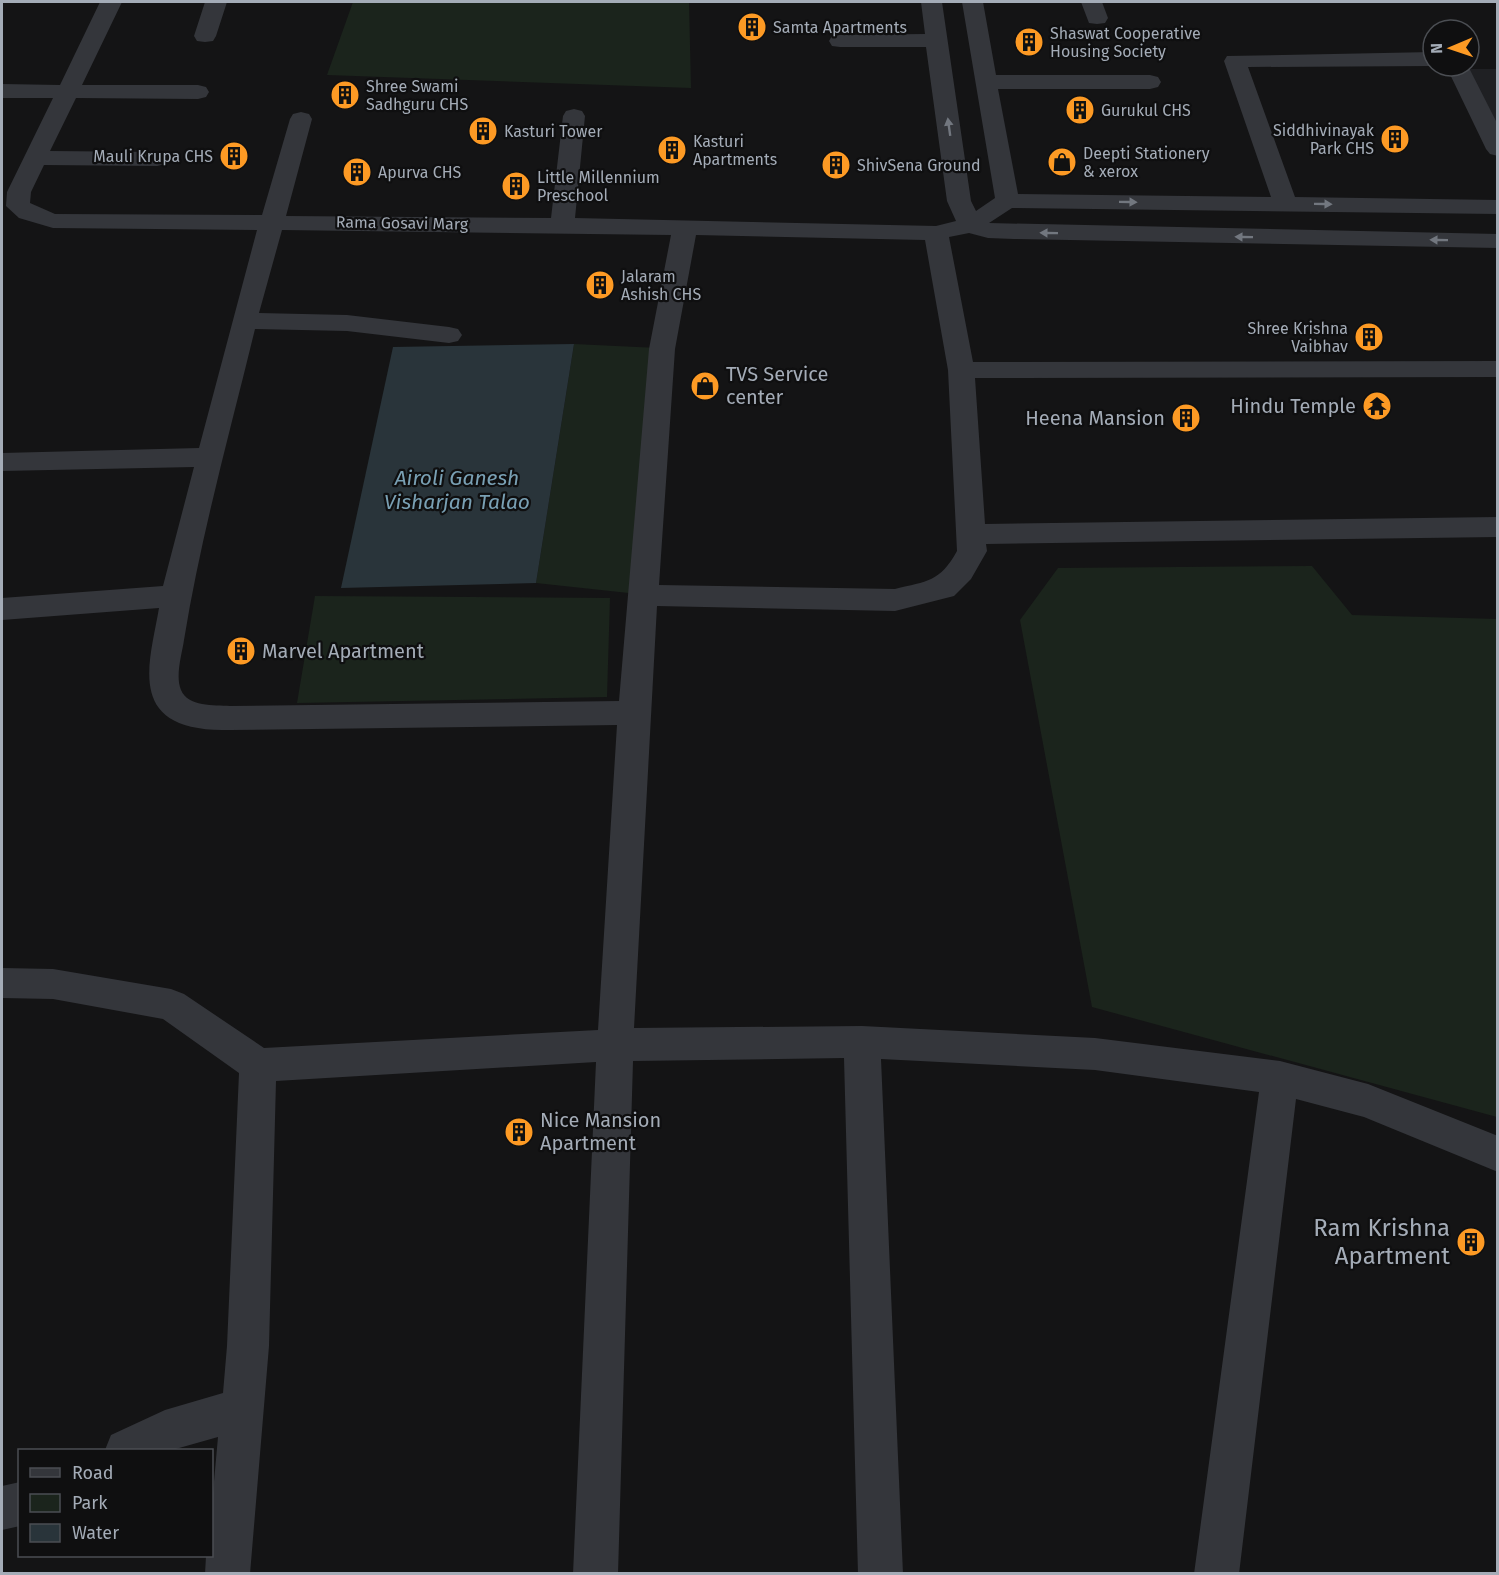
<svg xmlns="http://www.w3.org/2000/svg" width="1499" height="1575" font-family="'Fira Sans',sans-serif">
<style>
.built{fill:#1f2023}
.green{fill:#1b241c}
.water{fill:#29343a}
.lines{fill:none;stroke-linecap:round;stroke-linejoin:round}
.minor{fill:#34363b;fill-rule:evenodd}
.oneway{fill:#72777f}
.labels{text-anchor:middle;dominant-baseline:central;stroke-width:4.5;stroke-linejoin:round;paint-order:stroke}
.far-poi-label{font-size:16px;fill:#a4acb7;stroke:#0f0f10;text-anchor:start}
.far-street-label{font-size:16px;fill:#a4acb7;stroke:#0f0f10}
.poi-label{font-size:20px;fill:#a4acb7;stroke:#0f0f10;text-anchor:start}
.water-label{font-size:21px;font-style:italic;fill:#79a0b4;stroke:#0f0f10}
.near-poi-label{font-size:24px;fill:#a4acb7;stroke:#0f0f10;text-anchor:end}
</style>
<rect width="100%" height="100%" fill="#141415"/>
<path class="built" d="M1468,69H1497V131Z"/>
<path class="green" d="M353,2H689L691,88L327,75Z
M574,344L658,348L638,594L536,583Z
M1312,566L1352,615L1497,619V1117L1092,1007L1020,620L1058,568Z
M315,596L610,598L607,697L297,703Z"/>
<path class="water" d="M574,344L536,583L341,588L393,347Z"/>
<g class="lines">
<path class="minor" d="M100,2H122L82,85H198L206,87L209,92L206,97L198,99L76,98L50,151L157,152L165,154L169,159L165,164L157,166L44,165L31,192L30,203L55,214L262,215L290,119L293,114L301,112L309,114L312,119L286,216L551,218L563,116L566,111L574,109L582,111L585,116L575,218L936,226L956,221L947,201L926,47H840L832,46L829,41L832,36L840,35L925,34L921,2H942L971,201L976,211L995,198L962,2H983L996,75H1150L1158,77L1161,82L1158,87L1150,89H998L1018,194L1271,197L1224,61L1227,56L1433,52V66L1248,67L1295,197L1498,200V214L1012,208L989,223L1498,234V248L1014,239L988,238L969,233L949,237L973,362L1498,361V377L975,378L985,524L1498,517V537L986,544L987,551L971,579L954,596L895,611L657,606L634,1028L862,1026L1095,1038L1280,1061L1368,1084L1498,1136V1172L1364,1117L1296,1099L1239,1574H1194L1259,1092L1095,1070L881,1059L903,1574H858L844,1058L633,1061L618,1574H573L596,1062L276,1081L269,1346L250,1574H205L206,1556H212V1504L218,1437L172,1450H105L111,1435L165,1410L223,1393L227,1346L239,1073L163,1019L53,999L2,998V968L53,969L171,989L184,994L264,1048L598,1030L617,725L230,730C219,730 208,730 198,728C129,717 151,656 159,608L2,620V598L163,586L194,467L2,471V453L199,448L257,230L53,228L19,218L6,206L7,192L53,98H2V84L60,85ZM282,230L671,235L649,349L619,701L230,706C214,705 188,707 181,690C175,676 182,654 184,640C201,535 230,432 255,329L347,331L449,343L458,341L462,335L458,329L449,327L347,315L259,313ZM696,235L925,240L948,370L957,551C940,582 927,581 895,589L659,585L675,349Z
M205,2H227L216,36L213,41L205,42L197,41L194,36Z
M1081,2H1102L1108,18L1105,23L1097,24L1089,23Z
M1446,66H1468L1498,125V156L1490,154L1486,149Z
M20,1482V1526L2,1530V1486Z"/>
</g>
<defs><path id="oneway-solid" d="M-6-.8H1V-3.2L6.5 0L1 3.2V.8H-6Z" transform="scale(1.5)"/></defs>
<g class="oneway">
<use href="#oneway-solid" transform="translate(949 127) rotate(-98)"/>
<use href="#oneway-solid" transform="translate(1128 202) rotate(1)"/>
<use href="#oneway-solid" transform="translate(1323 204) rotate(1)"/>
<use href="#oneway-solid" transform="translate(1049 233) rotate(-179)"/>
<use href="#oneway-solid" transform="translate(1244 237) rotate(-179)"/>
<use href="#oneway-solid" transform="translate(1439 240) rotate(-179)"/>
</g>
<defs>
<g id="building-disc" transform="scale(1.5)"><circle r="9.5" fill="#fd9a24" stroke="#0f0f10"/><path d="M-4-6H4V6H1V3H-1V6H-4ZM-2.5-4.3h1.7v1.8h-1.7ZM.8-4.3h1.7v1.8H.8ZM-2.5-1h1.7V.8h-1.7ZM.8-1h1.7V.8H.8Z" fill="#111"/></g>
<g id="shop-disc" transform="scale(1.5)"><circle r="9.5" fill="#fd9a24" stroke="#0f0f10"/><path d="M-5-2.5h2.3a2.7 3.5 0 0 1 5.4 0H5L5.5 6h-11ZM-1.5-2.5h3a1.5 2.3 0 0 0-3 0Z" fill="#111"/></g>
<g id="temple-disc" transform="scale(1.5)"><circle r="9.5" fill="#fd9a24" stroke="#0f0f10"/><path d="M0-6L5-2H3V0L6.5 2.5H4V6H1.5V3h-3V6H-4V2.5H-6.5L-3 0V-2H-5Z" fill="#111"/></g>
</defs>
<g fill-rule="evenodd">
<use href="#building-disc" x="752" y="27"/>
<use href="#building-disc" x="1029" y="42"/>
<use href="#building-disc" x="345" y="95"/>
<use href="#building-disc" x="1080" y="110"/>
<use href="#building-disc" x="483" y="131"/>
<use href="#building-disc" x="1395" y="139"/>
<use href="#building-disc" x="672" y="150"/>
<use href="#building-disc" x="234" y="156"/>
<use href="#shop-disc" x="1062" y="162"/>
<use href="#building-disc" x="836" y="165"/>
<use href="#building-disc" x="357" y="172"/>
<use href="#building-disc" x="516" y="186"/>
<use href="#building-disc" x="600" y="285"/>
<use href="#building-disc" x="1369" y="337"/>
<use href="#shop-disc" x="705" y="386"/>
<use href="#temple-disc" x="1377" y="406"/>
<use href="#building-disc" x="1186" y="418"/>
<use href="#building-disc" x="241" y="651"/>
<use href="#building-disc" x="519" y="1132"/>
<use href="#building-disc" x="1471" y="1242"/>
</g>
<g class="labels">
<g class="far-poi-label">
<text x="773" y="27">Samta Apartments</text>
<text x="1050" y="33">Shaswat Cooperative<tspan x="1050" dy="18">Housing Society</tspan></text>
<text x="366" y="86">Shree Swami<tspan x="366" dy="18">Sadhguru CHS</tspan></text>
<text x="1101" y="110">Gurukul CHS</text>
<text x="1374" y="130" text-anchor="end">Siddhivinayak<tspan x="1374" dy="18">Park CHS</tspan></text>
<text x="504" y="131">Kasturi Tower</text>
<text x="693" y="141">Kasturi<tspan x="693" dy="18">Apartments</tspan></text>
<text x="1083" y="153">Deepti Stationery<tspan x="1083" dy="18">&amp; xerox</tspan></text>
<text x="213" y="156" text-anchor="end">Mauli Krupa CHS</text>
<text x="857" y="165">ShivSena Ground</text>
<text x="378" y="172">Apurva CHS</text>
<text x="537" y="177">Little Millennium<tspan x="537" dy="18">Preschool</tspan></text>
<text x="621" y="276">Jalaram<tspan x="621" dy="18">Ashish CHS</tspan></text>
<text x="1348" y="328" text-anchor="end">Shree Krishna<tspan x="1348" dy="18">Vaibhav</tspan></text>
</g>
<g class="far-street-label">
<text transform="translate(402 223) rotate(1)">Rama Gosavi Marg</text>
</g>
<g class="poi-label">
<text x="726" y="374">TVS Service<tspan x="726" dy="23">center</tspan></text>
<text x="1356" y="406" text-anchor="end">Hindu Temple</text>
<text x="1165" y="418" text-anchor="end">Heena Mansion</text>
<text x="262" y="651">Marvel Apartment</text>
<text x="540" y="1120">Nice Mansion<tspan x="540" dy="23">Apartment</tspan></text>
</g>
<g class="water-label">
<text x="457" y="478">Airoli Ganesh<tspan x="457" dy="24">Visharjan Talao</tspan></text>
</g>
<g class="near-poi-label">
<text x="1450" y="1228">Ram Krishna<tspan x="1450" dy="28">Apartment</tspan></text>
</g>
</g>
<rect width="1499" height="1575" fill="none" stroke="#a4acb7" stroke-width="6"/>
<rect x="18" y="1449" width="195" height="108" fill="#0f0f10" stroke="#4b4e53" stroke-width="1.5"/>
<rect x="30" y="1468" width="30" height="9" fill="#34363b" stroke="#4b4e53" stroke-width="1.5"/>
<text x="72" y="1479" font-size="18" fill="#a4acb7">Road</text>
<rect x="30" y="1494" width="30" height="18" fill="#1b241c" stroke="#4b4e53" stroke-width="1.5"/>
<text x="72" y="1509" font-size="18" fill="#a4acb7">Park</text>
<rect x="30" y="1524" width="30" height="18" fill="#29343a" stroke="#4b4e53" stroke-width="1.5"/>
<text x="72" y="1539" font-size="18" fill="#a4acb7">Water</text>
<g transform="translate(1451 48) rotate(268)"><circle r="28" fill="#0f0f10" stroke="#4b4e53" stroke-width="1.5"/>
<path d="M0-4.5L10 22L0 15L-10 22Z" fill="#fd9a24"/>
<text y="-9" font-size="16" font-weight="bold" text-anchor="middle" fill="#a4acb7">N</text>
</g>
</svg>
